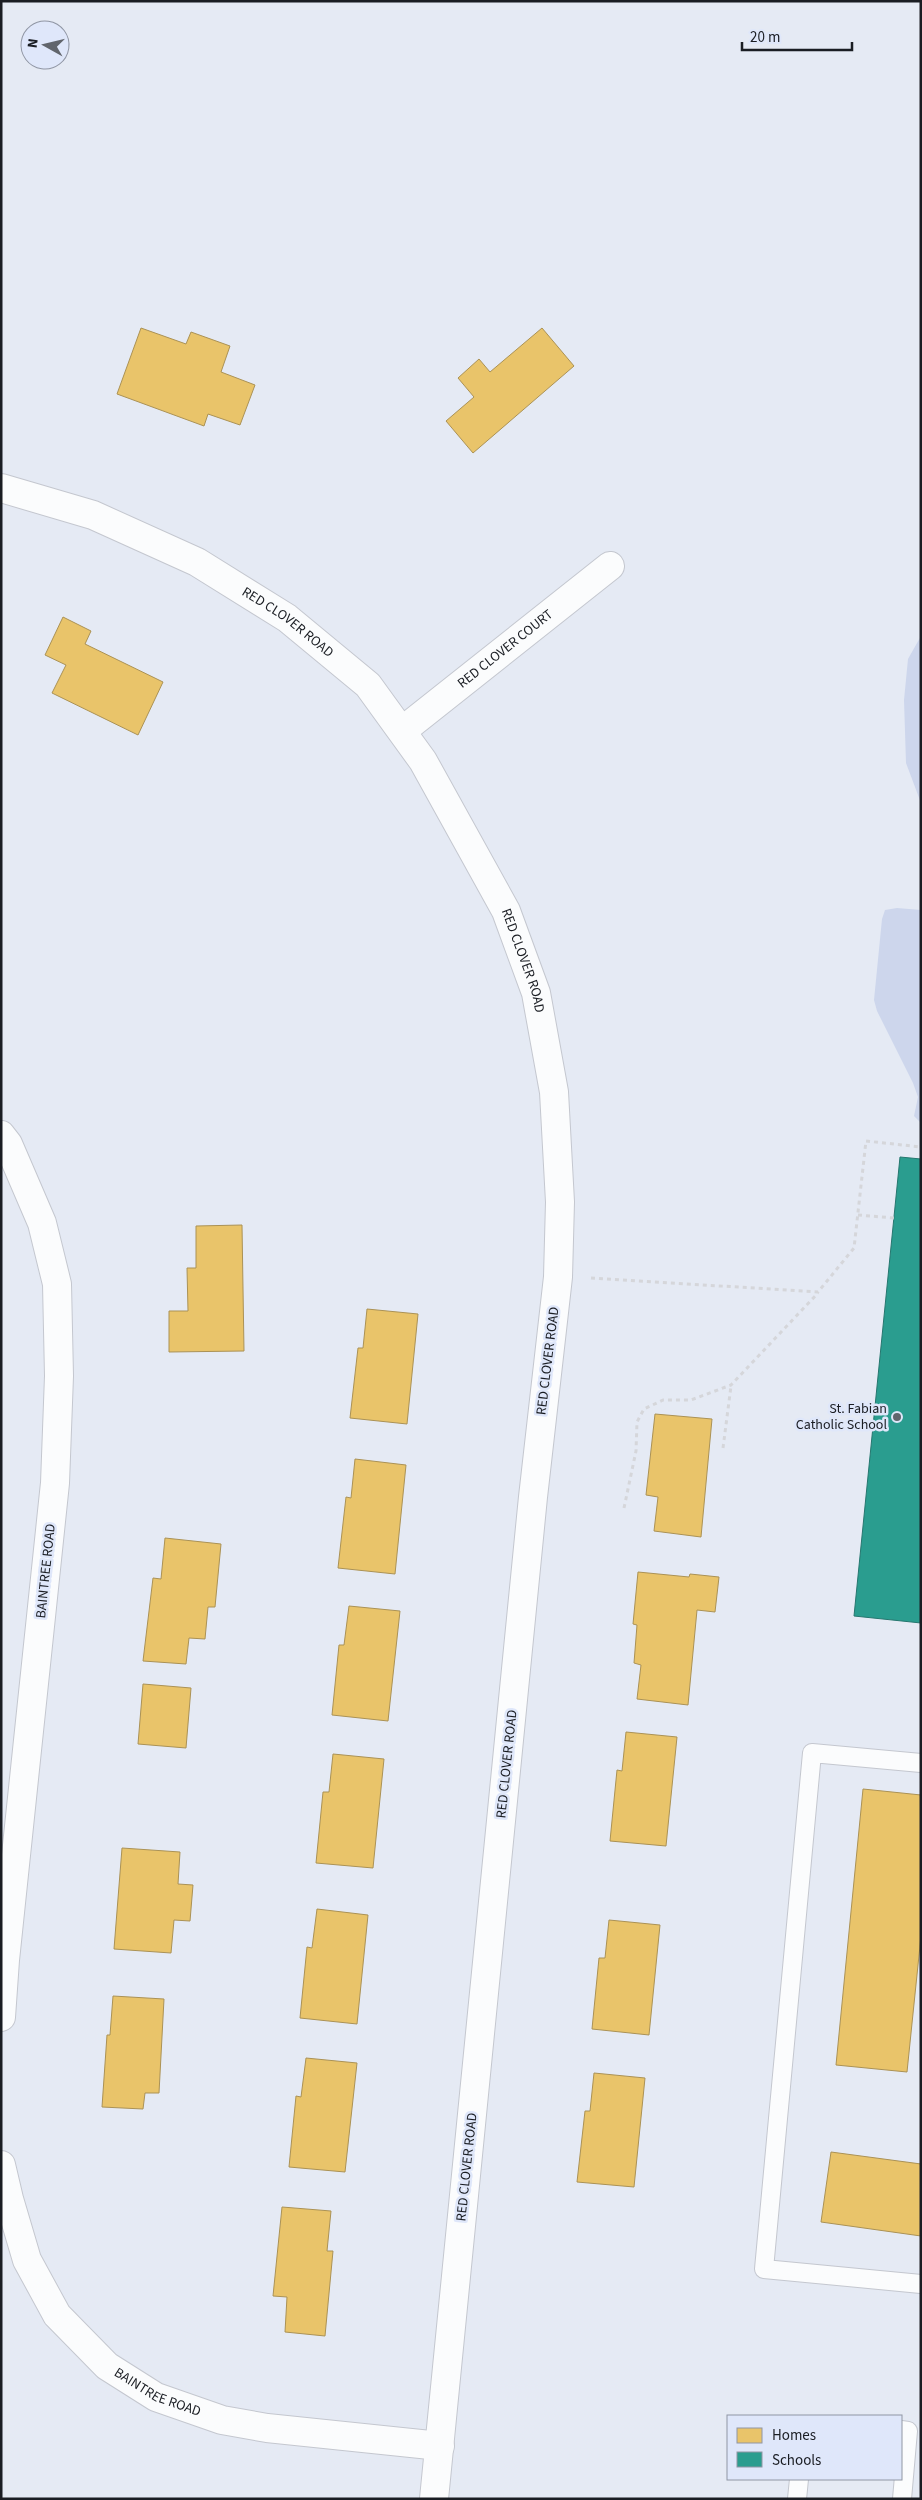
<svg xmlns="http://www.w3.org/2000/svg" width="922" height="2500" font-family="'Source Sans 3',sans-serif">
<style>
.green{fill:#cdd6ec}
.homes{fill:#e9c46a;stroke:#ab9255}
.schools{fill:#2a9d8f;stroke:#25776f}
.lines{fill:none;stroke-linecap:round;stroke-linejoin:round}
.lane-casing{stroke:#c4c7cf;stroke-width:20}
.street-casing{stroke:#c4c7cf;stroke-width:30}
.path{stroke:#d5d6da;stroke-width:3;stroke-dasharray:4 4;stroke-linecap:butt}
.lane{stroke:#fbfcfd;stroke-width:18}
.street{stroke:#fbfcfd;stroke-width:28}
.poi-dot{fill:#61656c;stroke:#dfe7fa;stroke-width:2}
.labels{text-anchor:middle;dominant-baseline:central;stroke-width:5;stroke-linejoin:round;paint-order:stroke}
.street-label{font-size:14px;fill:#1a1d23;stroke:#dfe7fa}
.poi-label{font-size:14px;fill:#1a1d23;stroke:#dfe7fa;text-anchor:end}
</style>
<rect width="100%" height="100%" fill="#e5eaf4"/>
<path class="green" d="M921,636V803L906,763L904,700L908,659Z
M897,908L921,910V1123L914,1116L918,1097L913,1083L877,1011L874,1000L882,919L885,910Z"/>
<path class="homes" d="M141,328L186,344L191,332L230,346L221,372L255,385L240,425L208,414L204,426L117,394Z
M542,328L574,366L473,453L446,421L474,397L458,378L479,359L490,372Z
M63,617L91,631L85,644L163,682L138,735L52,693L66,665L45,655Z
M242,1225L244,1351L169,1352V1311H188L187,1268H196V1226Z
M367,1309L418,1314L407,1424L350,1418L358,1348H363Z
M655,1414L712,1419L701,1537L654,1531L658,1497L646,1495Z
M355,1459L406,1465L395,1574L338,1568L346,1497L351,1498Z
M165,1538L221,1544L215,1607H208L205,1639L189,1638L186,1664L143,1661L153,1578L161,1579Z
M638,1572L689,1577L690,1574L719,1577L715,1612L697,1610L688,1705L637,1699L641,1665L634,1663L637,1625L633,1624Z
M349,1606L400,1611L388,1721L332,1715L339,1645H344Z
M143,1684L191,1688L186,1748L138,1744Z
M626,1732L677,1737L666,1846L610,1841L617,1770L622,1771Z
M333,1754L384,1759L373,1868L316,1863L323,1792H329Z
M863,1789L921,1795V1936L907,2072L836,2065Z
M122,1848L180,1852L178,1884L193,1885L190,1921L174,1920L171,1953L114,1949Z
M317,1909L368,1915L357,2024L300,2018L307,1947L312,1948Z
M609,1920L660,1925L649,2035L592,2029L599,1958H605Z
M113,1996L164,1999L159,2093H145L143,2109L102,2107L107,2035H110Z
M306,2058L357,2063L345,2172L289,2167L296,2096L301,2097Z
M594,2073L645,2078L634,2187L577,2182L585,2111H590Z
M831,2152L921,2164V2236L821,2222Z
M282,2207L331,2211L327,2251H333L325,2336L285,2332L287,2297L273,2296Z"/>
<path class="schools" d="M900,1157L921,1159V1623L854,1616Z"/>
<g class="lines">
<g class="lane-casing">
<path id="lane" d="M921,1763L812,1753L764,2269L921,2284
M901,2430L908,2431L902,2499
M797,2499L799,2479"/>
</g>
<g class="street-casing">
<g id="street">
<path id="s1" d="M1,488L93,515L197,562L287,618L368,685L423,761L506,911L536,993L554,1092L560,1202L558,1277L533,1497L434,2499"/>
<path id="s2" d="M402,731L610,566"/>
<path d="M1,1135L8,1144L42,1223L57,1284L59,1376L55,1483L5,1960L1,2017"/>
<path id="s3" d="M1,2165L9,2199L27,2260L57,2315L107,2366L156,2397L222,2420L267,2428L440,2446"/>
</g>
</g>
<path class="path" d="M858,1215L894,1218
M591,1278L818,1292L854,1248L866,1141L921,1147
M723,1448L731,1386
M624,1508L636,1451L637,1422L644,1409L663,1400H691L731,1385L818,1293"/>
<use href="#lane" class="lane"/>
<use href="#street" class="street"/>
</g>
<circle class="poi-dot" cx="897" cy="1417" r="5"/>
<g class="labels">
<g class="street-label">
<text stroke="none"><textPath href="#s1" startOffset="319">RED CLOVER ROAD</textPath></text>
<text stroke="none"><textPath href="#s2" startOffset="132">RED CLOVER COURT</textPath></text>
<text stroke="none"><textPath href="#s1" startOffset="739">RED CLOVER ROAD</textPath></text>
<text transform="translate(548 1361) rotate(-83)">RED CLOVER ROAD</text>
<text transform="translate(46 1571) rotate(-84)">BAINTREE ROAD</text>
<text transform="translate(507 1764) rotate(-84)">RED CLOVER ROAD</text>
<text transform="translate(467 2167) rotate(-84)">RED CLOVER ROAD</text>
<text stroke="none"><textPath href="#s3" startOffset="290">BAINTREE ROAD</textPath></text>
</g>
<g class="poi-label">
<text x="887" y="1409">St. Fabian<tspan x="887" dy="16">Catholic School</tspan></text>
</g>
</g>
<rect width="922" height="2500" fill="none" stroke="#1a1d23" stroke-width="5"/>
<rect x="727" y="2415" width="175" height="65" fill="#dfe7fa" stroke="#9096a4"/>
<rect x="737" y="2428" width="25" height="15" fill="#e9c46a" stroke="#9096a4"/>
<text x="772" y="2440" font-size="15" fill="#1a1d23">Homes</text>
<rect x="737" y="2452" width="25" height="15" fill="#2a9d8f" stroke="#9096a4"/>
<text x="772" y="2465" font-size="15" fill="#1a1d23">Schools</text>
<g transform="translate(45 45) rotate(278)"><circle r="24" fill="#dfe7fa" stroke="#9096a4"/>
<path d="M0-4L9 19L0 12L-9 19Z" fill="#61656c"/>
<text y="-8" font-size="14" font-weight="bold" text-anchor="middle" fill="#1a1d23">N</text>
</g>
<path d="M742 42v8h110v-8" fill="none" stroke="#1a1d23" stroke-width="2.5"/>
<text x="750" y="42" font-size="15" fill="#1a1d23" stroke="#dfe7fa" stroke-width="4" paint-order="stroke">20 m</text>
</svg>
